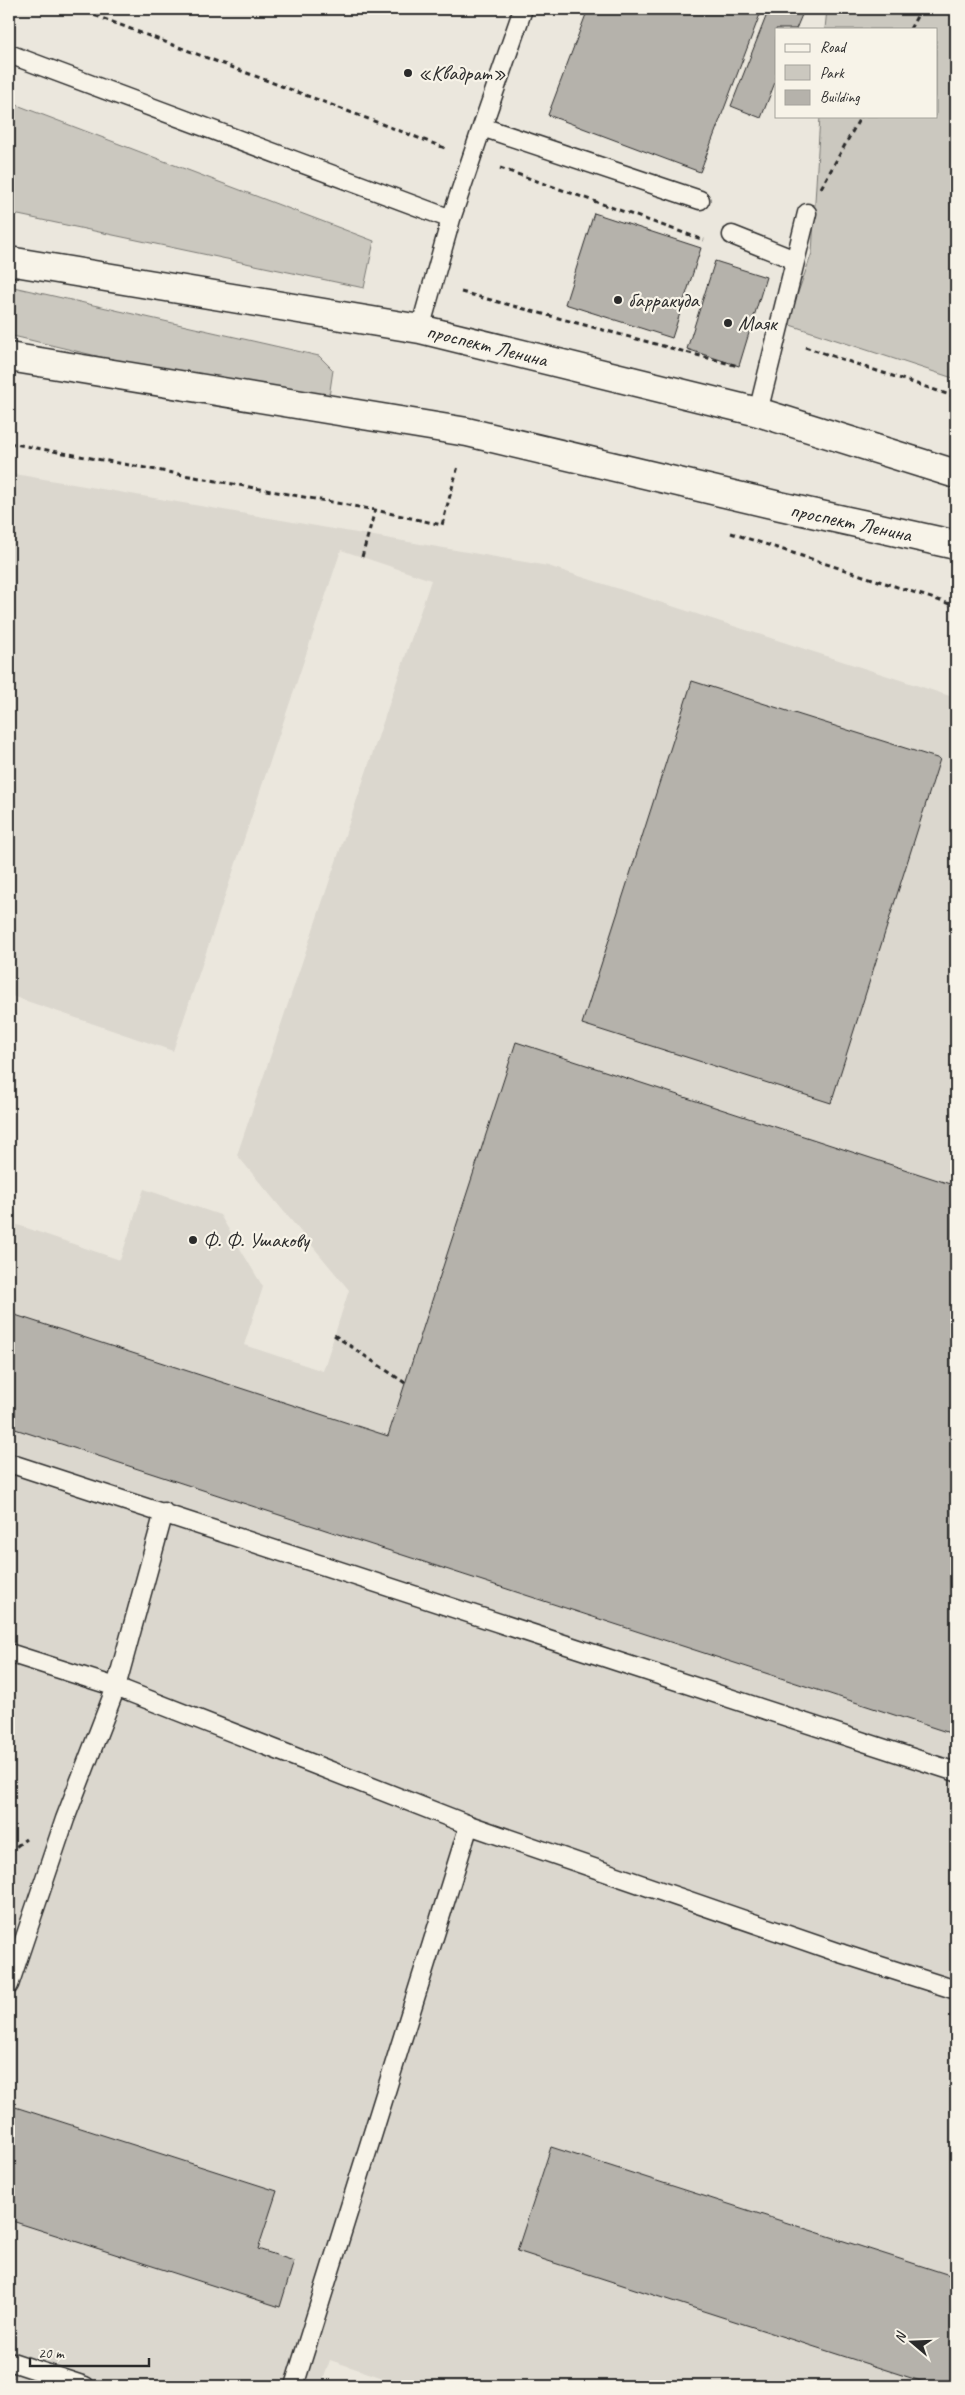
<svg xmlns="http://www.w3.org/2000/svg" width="965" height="2395" font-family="Caveat,sans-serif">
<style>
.built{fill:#dbd7ce}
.green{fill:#cbc8bf;stroke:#7b7a75}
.building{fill:#b5b2ab;stroke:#2b2b2b}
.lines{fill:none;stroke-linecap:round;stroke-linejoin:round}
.service-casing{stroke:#2b2b2b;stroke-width:21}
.tertiary-casing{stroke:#2b2b2b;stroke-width:31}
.path{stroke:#2b2b2b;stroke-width:3;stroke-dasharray:5 4;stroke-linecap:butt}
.service{stroke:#f7f3e8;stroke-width:18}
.tertiary{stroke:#f7f3e8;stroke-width:28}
.poi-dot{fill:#2b2b2b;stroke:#f7f3e8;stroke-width:2}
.labels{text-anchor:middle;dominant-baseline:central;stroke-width:4.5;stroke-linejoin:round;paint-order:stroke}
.poi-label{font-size:21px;fill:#2b2b2b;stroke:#f7f3e8;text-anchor:start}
.street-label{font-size:21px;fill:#2b2b2b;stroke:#f7f3e8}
</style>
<rect width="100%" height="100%" fill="#ebe7dd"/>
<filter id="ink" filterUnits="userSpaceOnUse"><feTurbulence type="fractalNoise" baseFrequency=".02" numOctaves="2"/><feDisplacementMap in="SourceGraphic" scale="10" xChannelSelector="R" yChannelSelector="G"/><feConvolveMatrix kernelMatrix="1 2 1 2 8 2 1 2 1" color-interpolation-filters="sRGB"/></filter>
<g filter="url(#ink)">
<path class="built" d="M9,473L548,566L956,698V1186L516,1043L388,1436L9,1313V1222L120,1260L144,1189L220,1215L263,1287L244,1345L323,1371L349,1290L237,1155L431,580L341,550L173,1051L9,995Z
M9,1427L956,1735V2277L551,2147L517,2250L936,2386H407L330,2360L321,2386H9V2220L279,2307L294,2261L258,2249L276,2191L9,2105Z"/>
<path class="green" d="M827,9H956V379L787,324L812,253L820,116H936V29H825Z
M9,102L374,241L364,288L9,213Z
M9,286L319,356L333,370L329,397L310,407L9,335Z"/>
<path class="building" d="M588,9H762L700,172L548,115Z
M769,9L804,10L796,29H776V80L761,118L731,106Z
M594,213L701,248L672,338L565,304Z
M715,261L766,277L739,366L687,349Z
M692,681L940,759L831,1103L582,1024Z
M516,1042L956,1186V1735L9,1427V1313L388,1436Z
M9,2105L277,2191L258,2249L294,2261L280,2307L9,2220Z
M551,2147L956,2277V2386H936L517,2251Z"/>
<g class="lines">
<g class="service-casing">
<path id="service" d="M523,9L482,127L700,200
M9,54L451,219
M732,235L795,260
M420,329L451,219L482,127
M758,412L807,213
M9,1463L956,1772
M9,1653L116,1687L469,1825L843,1954L956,1990
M9,1985L65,1819L116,1687L164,1512
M9,2361L85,2386
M294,2386L469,1825"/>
</g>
<g class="tertiary-casing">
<path id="tertiary" d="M9,261L420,329L758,412L956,474
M9,357L467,432L780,506L956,545"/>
</g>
<path class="path" d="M78,9L445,148
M910,29L921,9
M500,168L704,240
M821,188L861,116
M461,292L738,366
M805,347L956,397
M9,443L375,510L442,525L458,466
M731,533L956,606
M362,557L375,510
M334,1335L405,1383
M9,1852L26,1839"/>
<use href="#service" class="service"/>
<use href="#tertiary" class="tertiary"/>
</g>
</g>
<g class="poi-dot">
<circle cx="408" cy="73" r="5"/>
<circle cx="618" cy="300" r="5"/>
<circle cx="728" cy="323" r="5"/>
<circle cx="193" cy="1240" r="5"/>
</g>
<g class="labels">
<g class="poi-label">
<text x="418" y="73">«Квадрат»</text>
<text x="628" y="300">барракуда</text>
<text x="738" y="323">Маяк</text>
<text x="203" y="1240">Ф. Ф. Ушакову</text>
</g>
<g class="street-label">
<text transform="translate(487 345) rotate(14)">проспект Ленина</text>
<text transform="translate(851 522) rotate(12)">проспект Ленина</text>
</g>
</g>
<rect width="965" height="2395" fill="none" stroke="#f7f3e8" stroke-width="30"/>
<rect x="15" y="15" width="935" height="2365" fill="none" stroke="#2b2b2b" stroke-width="2" filter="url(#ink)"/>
<rect x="775" y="28" width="162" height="90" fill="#f7f3e8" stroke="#a5a39c"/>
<rect x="785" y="44" width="25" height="8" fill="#f7f3e8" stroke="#a5a39c"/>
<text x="820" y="52" font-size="15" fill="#2b2b2b">Road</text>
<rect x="785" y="65" width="25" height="15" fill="#cbc8bf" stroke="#a5a39c"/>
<text x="820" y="78" font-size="15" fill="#2b2b2b">Park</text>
<rect x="785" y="90" width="25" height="15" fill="#b5b2ab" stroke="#a5a39c"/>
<text x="820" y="102" font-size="15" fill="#2b2b2b">Building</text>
<g transform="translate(912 2342) rotate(289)" stroke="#f7f3e8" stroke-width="4" paint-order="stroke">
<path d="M0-4L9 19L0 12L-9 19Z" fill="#2b2b2b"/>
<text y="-8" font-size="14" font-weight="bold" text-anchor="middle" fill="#2b2b2b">N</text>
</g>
<path d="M30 2358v8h119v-8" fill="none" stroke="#2b2b2b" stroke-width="2.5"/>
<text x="38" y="2358" font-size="15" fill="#2b2b2b" stroke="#f7f3e8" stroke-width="4" paint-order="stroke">20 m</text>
</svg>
